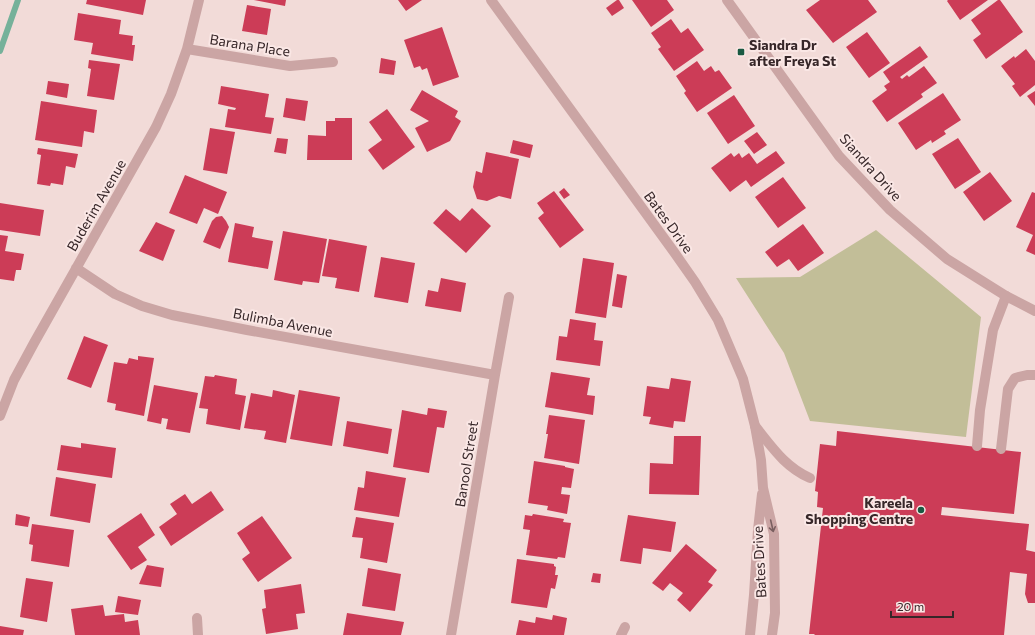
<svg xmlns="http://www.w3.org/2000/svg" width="1035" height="635" font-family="Commissioner,sans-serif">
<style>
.green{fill:#c2be98}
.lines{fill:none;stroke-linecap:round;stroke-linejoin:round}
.stream{stroke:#76b19a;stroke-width:6}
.building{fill:#cc3c57}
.service{stroke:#cba5a4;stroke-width:10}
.minor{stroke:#cba5a4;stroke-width:10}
.tertiary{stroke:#cba5a4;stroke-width:10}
.oneway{stroke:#795f60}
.poi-dot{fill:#1a5942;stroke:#fae7e5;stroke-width:1.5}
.labels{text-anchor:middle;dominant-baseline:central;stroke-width:4;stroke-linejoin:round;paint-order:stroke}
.poi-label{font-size:14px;font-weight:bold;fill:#362628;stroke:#fae7e5;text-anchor:start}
.street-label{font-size:14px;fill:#362628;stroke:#fae7e5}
</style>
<rect width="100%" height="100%" fill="#f2dbd8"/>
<path class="green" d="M876,230L981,317L966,437L810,421L784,353L736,278L800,277Z"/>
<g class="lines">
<path class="stream" d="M0,51L18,0"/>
</g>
<path class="building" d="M87,0H146L143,15L86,4Z
M254,0H286L285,6Z
M398,0H422L406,11Z
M617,0H619L624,8L612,16L606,8Z
M632,0H667L674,10L651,27Z
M820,0H868L877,12L833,43L806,10Z
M948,0H988L960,20L947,1Z
M998,0H1000L1023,32L986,59L973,40L981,34L971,20Z
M247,5L271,9L267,35L242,31Z
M78,13L121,20L119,34L133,36L132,45H135L133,61L91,54L93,43L74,40Z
M671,19L681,33L688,28L704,50L674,71L658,49L661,47L651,33Z
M442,27L459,77L433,86L427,68L422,70L420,66L414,68L404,40Z
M867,32L890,63L869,78L846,47Z
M920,46L928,57L900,77L902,79L907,75L909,77L924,66L937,83L921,94L923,97L887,122L872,101L887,90L884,86L890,82L883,72Z
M1026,49L1035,61V85L1020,97L1012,86L1015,84L1001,66L1014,56L1015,58Z
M381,58L396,61L394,75L379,73Z
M89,60L120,64L114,100L87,96L91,69L88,68Z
M697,61L704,71L711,66L715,72L719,70L732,88L697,112L684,93L686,91L676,76Z
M48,81L69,84L67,98L46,94Z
M221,86L269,94L265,117L274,118L271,134L225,127L228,109L235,110L236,108L218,104Z
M422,90L458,111L455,117L461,121L450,141L427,152L415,128L429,121L410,110Z
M1035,91V106L1027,96Z
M943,93L961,120L944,131L946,134L932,143L931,140L916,150L898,123Z
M734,95L755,126L728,144L707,113Z
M286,98L308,101L305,121L283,117Z
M41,101L97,110L94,133L84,131L82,147L35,140Z
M387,109L415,147L383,170L368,150L382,140L369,122Z
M335,118H352V160H307L308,135L326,136V121H335Z
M210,128L235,132L227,174L203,170Z
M757,132L767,145L754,154L744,141Z
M277,138L288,139L286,154L274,152Z
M958,138L981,172L955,189L932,154Z
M513,140L533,145L530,158L510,153Z
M38,148L78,154L75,168L66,166L63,185L51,183L50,186L37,184L41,155L37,154Z
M776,151L785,163L751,187L746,180L730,192L711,168L731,153L734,157L739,153L742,158L749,153L757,164Z
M486,152L519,159L511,199L499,196L487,201L477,199L473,187L476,171L482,173Z
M990,172L1012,201L984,221L963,192Z
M185,175L227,192L218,214L204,208L197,224L169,213Z
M783,177L806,208L778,228L755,197Z
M564,188L570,195L564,199L559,192Z
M554,191L584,230L560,248L538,218L544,213L537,203Z
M1032,192L1035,193V255L1026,251L1033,235L1016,227Z
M0,203L44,210L40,236L0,230Z
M472,208L491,226L466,253L433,223L446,209L460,221Z
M222,216L226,221L229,227L220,249L203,242L212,221L216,217Z
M156,222L175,230L163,261L139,251Z
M235,223L254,227L252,237L273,241L268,269L228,262Z
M803,224L824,253L798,271L789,259L777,267L765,252Z
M283,231L327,239L319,283L303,281L302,285L274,280Z
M0,235L8,236L5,251L24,254L21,270H16L14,281L0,279Z
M329,239L367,246L359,292L335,288L337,278L322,276Z
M381,257L415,263L408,303L374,297Z
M583,258L614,263L606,318L575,313Z
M617,274L627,276L622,308L612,306Z
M441,278L466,283L461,312L425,306L428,290L438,292Z
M570,319L596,323L594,340L603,341L600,366L556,360L559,336L567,337Z
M84,336L108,345L91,388L67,379Z
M138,356L154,358L144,416L115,410L116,404L107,402L114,362L127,364L129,358L138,360Z
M551,372L590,378L587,395L595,396L593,415L545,407Z
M215,375L237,379L235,394L246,396L240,430L206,424L208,409L199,408L205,376L214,377Z
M671,378L691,381L685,422L674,421L673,428L649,424L651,417L643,416L647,386L669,389Z
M154,385L198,393L190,433L166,429L168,419L162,418L161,424L147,421Z
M273,390L295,395L286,443L264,439L266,431L244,428L251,393L272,397Z
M299,390L340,397L332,446L290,439Z
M428,408L447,411L444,428L437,427L429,473L393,467L402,410L427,415Z
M549,415L585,420L579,464L544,458L548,434H546Z
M347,421L392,429L388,454L343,446Z
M837,431L1021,452L1014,514L942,507L941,515L1029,524L1026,550L1035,552V603H1028L1025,594L1027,574L1010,572L1004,635H814L815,634H809L823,508L817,507L818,492L815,491L820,444L836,446Z
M674,436H701L699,495L649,494L650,463L673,464Z
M81,443L116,448L112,478L57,470L61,445L81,448Z
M534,461L565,466V467L574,469L571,488L562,487L561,494L570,495L567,514L547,510L548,506L528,503Z
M366,471L406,478L399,517L354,510L358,487L364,488Z
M56,477L96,484L90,523L50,516Z
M211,491L224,510L171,546L159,527L177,514L170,504L185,494L192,504Z
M141,513L155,535L138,547L147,560L131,570L107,536Z
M16,514L30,517L28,527L15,525Z
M533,514L564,519L563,522L571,523L565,558L558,557L557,559L526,555L530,530L523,529L525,515L532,516Z
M628,515L676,522L671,552L643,548L641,564L620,561Z
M262,516L292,558L258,582L242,559L250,553L237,533Z
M356,517L394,523L387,563L360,558L363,538L352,537Z
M32,524L74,530L69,567L31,561L33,545L29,544Z
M686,544L717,570L708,582L713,585L690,612L677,600L683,593L670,583L663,591L652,583Z
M517,559L554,564V566L556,567L555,575H558L555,589L551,588L547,608L511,603Z
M147,565L164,568L161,587L139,584Z
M368,568L401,574L395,611L362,606Z
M593,573L601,574L600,583L591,582Z
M26,578L53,582L47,622L20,617Z
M301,584L305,613L296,614L298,629L266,634L262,609L266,608L264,590Z
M118,596L141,600L138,615L115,612Z
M103,605L105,616L124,614L125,622L138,620L140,635H75L71,609Z
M347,613L404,622L401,635H343Z
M553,615L567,618L564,635H516L519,620L535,623L536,617L552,620Z
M0,626L24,630L23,635H0Z"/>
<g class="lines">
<path class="service" d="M755,426C772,447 785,467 810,478
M977,446L980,410L993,330L1006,296
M1001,449L1008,389L1015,378L1027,375H1035"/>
<path class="minor" d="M727,0L839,156L890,210L947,259L1006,296L1035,311
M187,49L290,66L333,62
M76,268L115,294L142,306L172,315L247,330L495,375
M0,416L14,380L34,343L156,127L171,94L187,49L199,0
M197,618L198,635
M451,635L495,375L509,297
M621,635L625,627"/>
<path class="tertiary" d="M491,0L674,252L695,282L718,320L743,379L755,426L761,460L763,488L774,534L775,613L772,635
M750,635L754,595L758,530L762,494"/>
</g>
<defs><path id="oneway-shaft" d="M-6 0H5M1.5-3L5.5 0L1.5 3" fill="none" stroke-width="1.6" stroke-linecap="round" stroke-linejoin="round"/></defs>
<use class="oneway" href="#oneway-shaft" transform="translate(772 526) rotate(77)"/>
<g class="poi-dot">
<rect x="737" y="48" width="8" height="8" rx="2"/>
<circle cx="921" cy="510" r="4"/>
</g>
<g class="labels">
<g class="poi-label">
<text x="749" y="44">Siandra Dr<tspan x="749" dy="16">after Freya St</tspan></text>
<text x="913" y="502" text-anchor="end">Kareela<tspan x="913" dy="16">Shopping Centre</tspan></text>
</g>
<g class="street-label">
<text transform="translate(250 45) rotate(9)">Barana Place</text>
<text transform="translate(871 167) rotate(48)">Siandra Drive</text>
<text transform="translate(96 205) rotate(-60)">Buderim Avenue</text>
<text transform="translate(669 222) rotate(54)">Bates Drive</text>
<text transform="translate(283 322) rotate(11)">Bulimba Avenue</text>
<text transform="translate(466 464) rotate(-81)">Banool Street</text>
<text transform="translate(759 562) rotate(-93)">Bates Drive</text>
</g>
</g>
<path d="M891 611v6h62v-6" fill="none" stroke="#362628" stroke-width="2"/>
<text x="897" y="611" font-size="12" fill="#362628" stroke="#fae7e5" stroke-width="3" paint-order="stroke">20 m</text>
</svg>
